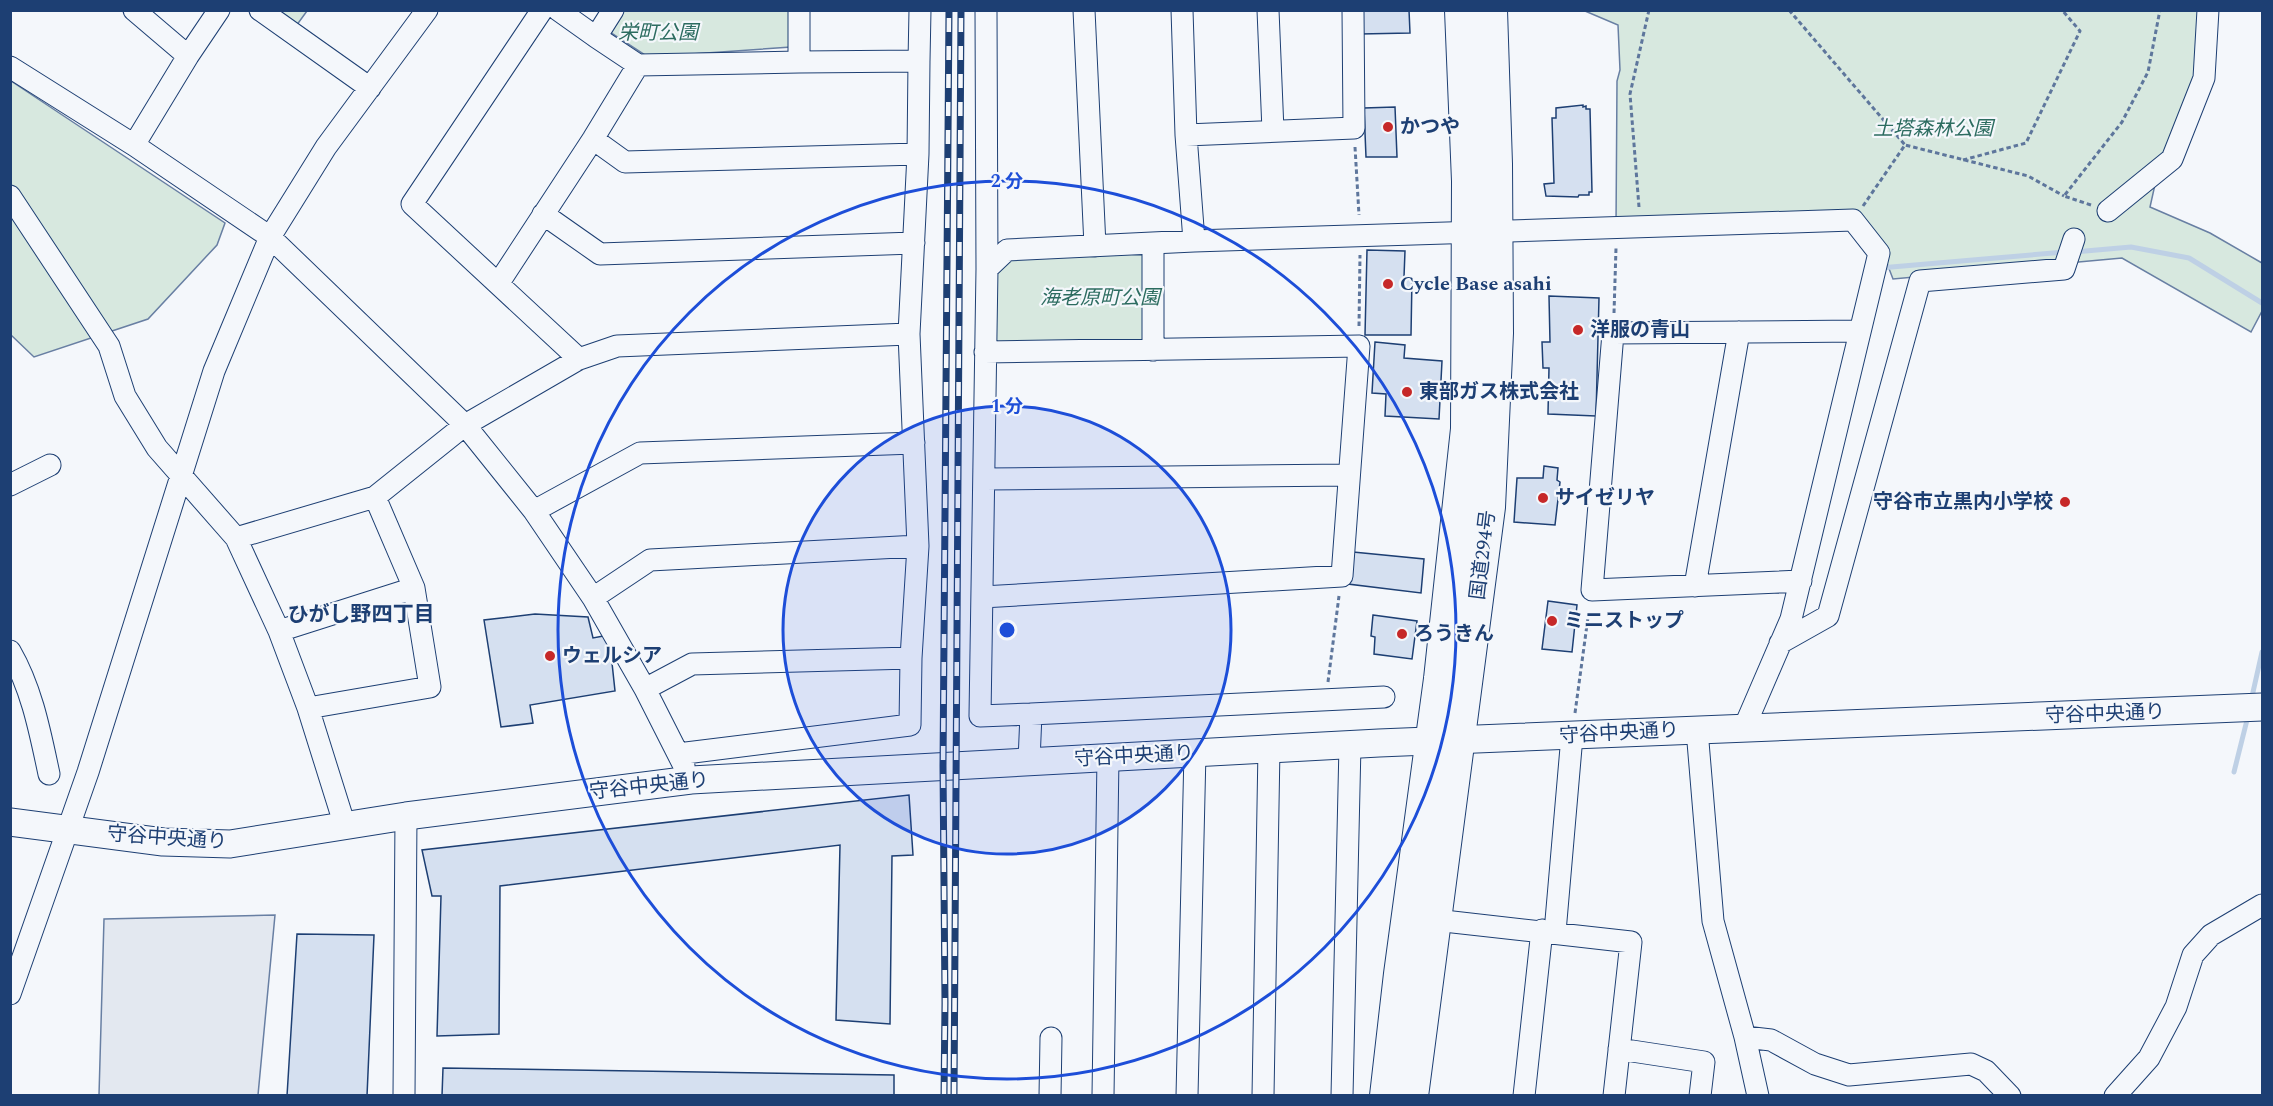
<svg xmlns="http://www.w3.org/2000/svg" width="2273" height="1106" font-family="Spectral,'Noto Sans JP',serif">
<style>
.green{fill:#d7e8df;stroke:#687fa3;stroke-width:1.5}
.parking{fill:#e3e8f0;stroke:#687fa3;stroke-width:1.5}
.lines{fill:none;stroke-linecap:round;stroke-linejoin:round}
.stream{stroke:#bed0e5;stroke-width:5}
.building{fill:#d5e0f0;stroke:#1d3f73;stroke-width:1.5}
.minor-casing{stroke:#1d3f73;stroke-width:23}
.major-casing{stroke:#1d3f73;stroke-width:29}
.highway-casing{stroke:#1d3f73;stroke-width:34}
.path{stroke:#5e769c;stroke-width:3;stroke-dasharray:4.5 3;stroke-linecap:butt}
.minor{stroke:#f4f7fb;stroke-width:21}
.major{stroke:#f4f7fb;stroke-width:27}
.highway{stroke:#f4f7fb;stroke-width:32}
.rail-casing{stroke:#1d3f73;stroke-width:7}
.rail{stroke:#f4f7fb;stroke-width:4.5;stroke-dasharray:14;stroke-linecap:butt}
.ring{fill:none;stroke:#1d4ed8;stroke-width:3}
.poi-dot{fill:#c62828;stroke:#f4f7fb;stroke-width:2}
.labels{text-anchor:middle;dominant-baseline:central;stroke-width:4.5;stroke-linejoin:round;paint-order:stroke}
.park-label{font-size:20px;font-style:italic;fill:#2c6c60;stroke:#f4f7fb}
.poi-label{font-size:20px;font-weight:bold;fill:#1d3f73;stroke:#f4f7fb;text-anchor:start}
.street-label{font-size:20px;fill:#1d3f73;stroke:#f4f7fb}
.neighbourhood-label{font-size:21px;font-weight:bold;fill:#1d3f73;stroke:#f4f7fb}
.centre{fill:#1d4ed8;stroke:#f4f7fb;stroke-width:3}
.ring-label{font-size:18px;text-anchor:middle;font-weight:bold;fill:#1d4ed8;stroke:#f4f7fb;stroke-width:4.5;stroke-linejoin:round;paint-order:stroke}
</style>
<rect width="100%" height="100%" fill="#f4f7fb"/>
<path class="green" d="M260,11H307L291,33Z
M616,11H790L791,47L648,57L605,29Z
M1585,11H2208L2204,66L2158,171L2150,207L2210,233L2262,263V311L2251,332L2122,258L1893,279L1883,253L1853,220L1616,227L1617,81L1620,70L1618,25Z
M11,81L225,223L217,245L148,319L34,357L11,335Z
M1153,243V350L985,352L987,269L1007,250Z"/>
<path class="parking" d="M275,915L258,1095H99L104,919Z"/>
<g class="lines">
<path class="stream" d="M2074,252L2131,247L2189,258L2262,303
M1880,268L2065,252
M2251,701L2262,652
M2234,772L2248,716"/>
</g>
<path class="building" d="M1359,10H1409L1410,33L1360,34Z
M1583,105V107L1586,106V109H1590L1592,192H1589V195H1579L1578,197L1546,196L1544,184L1554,183L1552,118H1556V108Z
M1395,107L1397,157H1366L1364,108Z
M1367,250L1405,251L1404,277L1412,278L1411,335H1365Z
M1549,296L1599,298L1596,416L1548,414L1549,368H1543L1542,342H1550Z
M1375,342L1405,345L1404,358L1442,361L1439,419L1385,416L1386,394L1372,393Z
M1544,466L1558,468L1557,480L1560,482L1555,525L1514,522L1517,478H1543Z
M1353,552L1424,559L1421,593L1348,584Z
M1548,601L1577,605L1572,652L1542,649Z
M535,614L588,617L593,638L609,635L615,691L530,705L533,723L501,727L484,620Z
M1373,615L1417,621L1412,659L1374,654L1375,637L1371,636Z
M909,795L913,855L892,856L890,1024L836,1020L840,845L500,886L499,1034L437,1036L441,896H432L422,850Z
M297,934L374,935L367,1096H287Z
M443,1068L894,1075V1096H442Z"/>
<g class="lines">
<g class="minor-casing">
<path id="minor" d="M134,10L188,56
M260,10L370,88
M542,10L412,204L579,359
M558,10L596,37
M613,10L596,37L638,65L799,62
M986,10L987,269
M1084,10L1095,246
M1182,10L1186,135L1194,241
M1268,10L1273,131
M919,61L920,10
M10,67L134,145L270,237L465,425L534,511L593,598L645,689L684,766
M1186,135L1354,128L1353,10
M593,139L625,162L918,154
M134,145L188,56L219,10
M10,196L109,346L125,396L157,448L236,538L279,631L308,708L345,826
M2108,211L2172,159L2204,78L2208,10
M543,214L600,254L914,243
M1153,243V350
M498,284L593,139L638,65
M984,479L1349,475
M10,485L50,465
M534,511L640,453L914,443
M236,538L375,497L465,425L579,359L617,346L909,334
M1801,581L1592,590L1613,333L1860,331
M1695,586L1739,332
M982,597L1342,576L1359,346L985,352
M593,598L650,560L918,546
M279,631L414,588L375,497
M1780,643L1828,616L1920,281L2064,269L2074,239
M10,651C32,689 40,732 49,774
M645,689L692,664L911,658
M308,708L430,687L414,588
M1031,714L1384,697
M1697,730L1713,921L1745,1037L1758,1096
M678,754L910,725L911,658L918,546L909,334L918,154L919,61L799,62V10
M1029,761L1031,714L980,716L987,269L1007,250L1194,241L1853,220L1879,253L1791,619L1744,728
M1435,920L1631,942L1614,1096
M1555,932L1572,736
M10,994L88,772L214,371L270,237L326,147L427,10
M1745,1037L1771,1040L1815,1064L1849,1075L1971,1064L1986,1071L2010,1096
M1619,1049L1704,1062L1700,1096
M404,1096L406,816
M1050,1096L1051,1038
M1103,1096L1108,757
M1187,1096L1195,752
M1263,1096L1269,748
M1342,1096L1350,745
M1524,1096L1542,930
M2115,1096L2149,1058L2176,1007L2193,955L2211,935L2262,905"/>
</g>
<g class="major-casing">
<path id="major" d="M10,822L163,842L230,844L406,816L691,780L1379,743L2262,707"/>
</g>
<g class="highway-casing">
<path id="highway" d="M1386,1096L1400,974L1440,679L1467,429L1468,181L1461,10
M1412,1096L1489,507L1497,333L1496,164L1491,10"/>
</g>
<path class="path" d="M1789,10L1905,145
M1355,147L1359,215
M1963,160L2026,143L2080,31L2062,10
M2091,205L2064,196L2122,122L2148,72L2160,10
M1863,206L1905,145L2028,176L2064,196
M1639,207L1630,94L1649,10
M1614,313L1616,248
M1359,326L1360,255
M1328,682L1339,596
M1575,713L1589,610"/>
<use href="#minor" class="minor"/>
<use href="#major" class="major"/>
<use href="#highway" class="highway"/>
<g class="rail-casing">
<path id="rail" d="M944,1096L945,1003L943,766L949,10
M954,1096L961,10"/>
</g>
<use href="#rail" class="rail"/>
</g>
<circle cx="1007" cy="630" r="224" fill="#1d4ed8" fill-opacity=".12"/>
<g class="ring">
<circle cx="1007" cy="630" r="224"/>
<circle cx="1007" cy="630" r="449"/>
</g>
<g class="poi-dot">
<circle cx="1388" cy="127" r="6"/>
<circle cx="1388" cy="284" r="6"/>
<circle cx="1578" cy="330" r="6"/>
<circle cx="1407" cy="392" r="6"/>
<circle cx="1543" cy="498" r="6"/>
<circle cx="2065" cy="502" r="6"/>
<circle cx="1552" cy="621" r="6"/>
<circle cx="1402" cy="634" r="6"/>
<circle cx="550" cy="656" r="6"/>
</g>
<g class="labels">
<g class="park-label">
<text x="658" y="33">栄町公園</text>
<text x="1933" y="129">土塔森林公園</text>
<text x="1100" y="298">海老原町公園</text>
</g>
<g class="poi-label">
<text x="1400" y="127">かつや</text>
<text x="1400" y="284">Cycle Base asahi</text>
<text x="1590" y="330">洋服の青山</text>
<text x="1419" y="392">東部ガス株式会社</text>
<text x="1555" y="498">サイゼリヤ</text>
<text x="2053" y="502" text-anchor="end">守谷市立黒内小学校</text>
<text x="1564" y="621">ミニストップ</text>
<text x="1414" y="634">ろうきん</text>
<text x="562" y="656">ウェルシア</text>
</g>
<g class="street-label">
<text transform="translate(1483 555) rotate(-83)">国道294号</text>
<text transform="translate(2105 714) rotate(-2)">守谷中央通り</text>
<text transform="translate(1619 733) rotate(-3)">守谷中央通り</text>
<text transform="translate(1134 756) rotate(-3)">守谷中央通り</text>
<text transform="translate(649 786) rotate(-6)">守谷中央通り</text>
<text transform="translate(167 838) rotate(4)">守谷中央通り</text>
</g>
<g class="neighbourhood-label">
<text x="361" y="615">ひがし野四丁目</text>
</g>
</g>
<circle cx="1007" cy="630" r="9" class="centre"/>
<g class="ring-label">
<text x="1007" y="187">2 分</text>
<text x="1007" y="412">1 分</text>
</g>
<rect width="2273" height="1106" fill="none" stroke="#1d3f73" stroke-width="24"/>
</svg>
